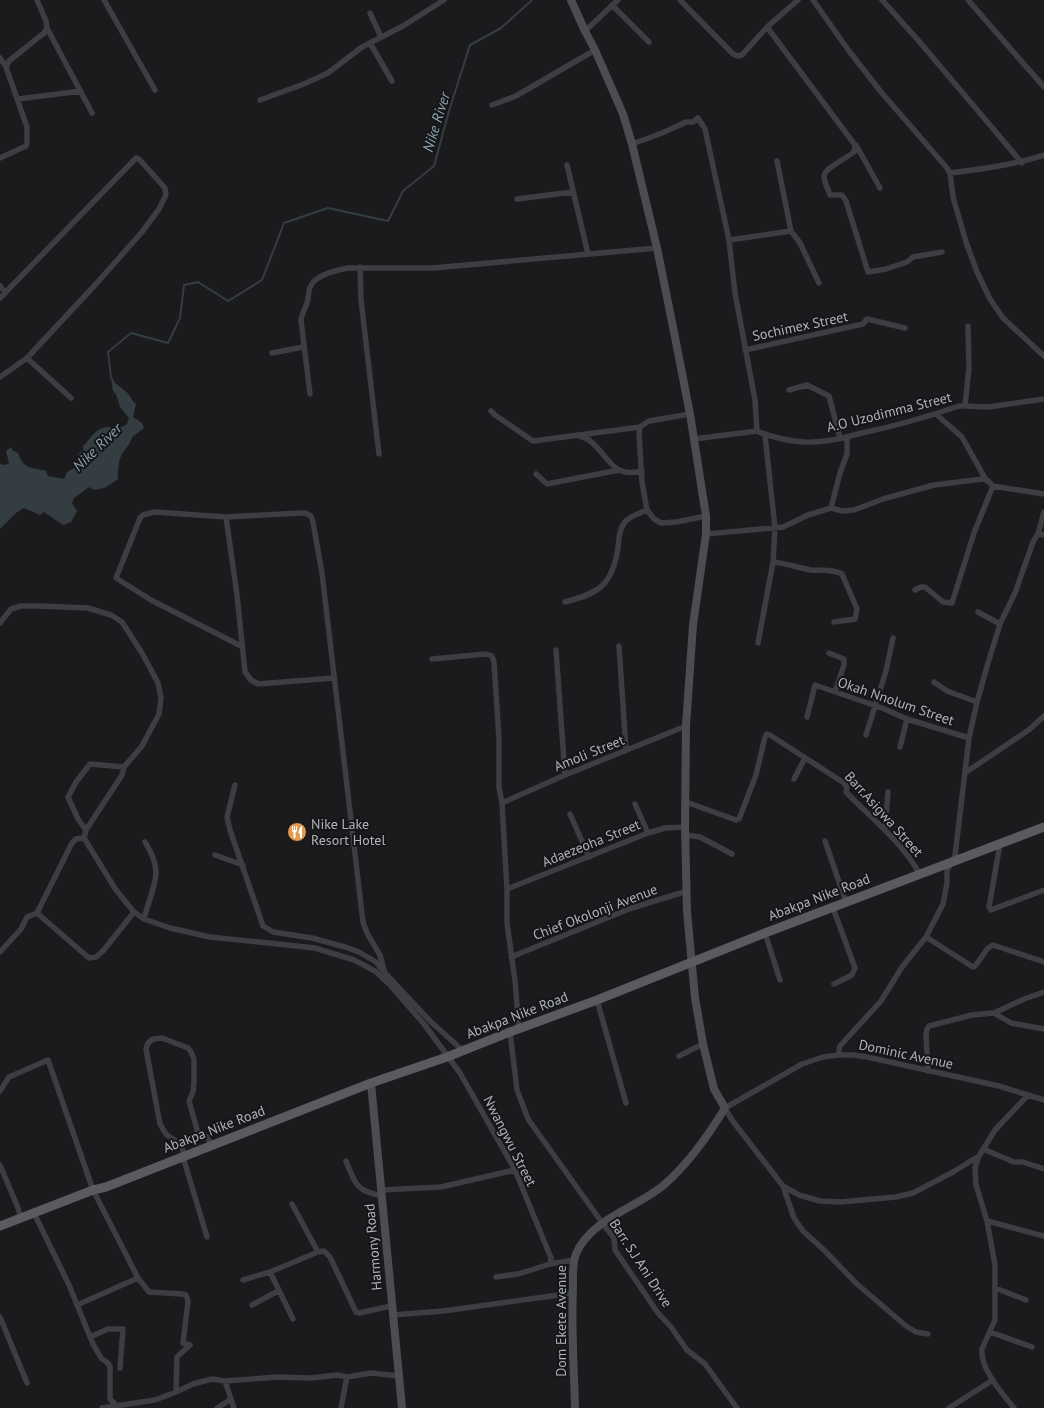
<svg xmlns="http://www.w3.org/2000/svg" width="1044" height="1408" font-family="'PT Sans',sans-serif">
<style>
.water{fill:#343e42}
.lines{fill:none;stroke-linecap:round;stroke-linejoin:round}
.stream{stroke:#343e42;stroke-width:2}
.street{stroke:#3c3e42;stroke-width:5.5}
.secondary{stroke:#4b4d51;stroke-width:8}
.primary{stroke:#595b60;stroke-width:9}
.labels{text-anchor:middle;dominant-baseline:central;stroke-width:4;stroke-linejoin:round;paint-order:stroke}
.street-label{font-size:14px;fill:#afb4bb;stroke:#161618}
.poi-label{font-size:14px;fill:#afb4bb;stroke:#161618;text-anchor:start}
.water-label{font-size:15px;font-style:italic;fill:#8aa5b2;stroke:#161618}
</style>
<rect width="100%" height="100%" fill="#1b1b1d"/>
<path class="water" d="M111,377C115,385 119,385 125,391C130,394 130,399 136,404L133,417L142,423L144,428L132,437C131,443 126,448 122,454C118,462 118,470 118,479C110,485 98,494 89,487L74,498L72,503L77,511L71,522L63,525L44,512L40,515L24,508L16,513L0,529V464L6,465L9,463L6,451L11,447L12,450L18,453C24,470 31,467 46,471L48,476L64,479L67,472L79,465L80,457L77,455L83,450V446C93,436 96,427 110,427L114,431L127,424L129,418L120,407L116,394L113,391Z"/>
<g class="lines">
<path class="stream" d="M114,384L111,377L108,352L131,333L168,343L180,318L184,285L198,282L228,301L262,280L284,223L328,208L388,221L403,191L434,166L449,111L470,45L501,28L532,0"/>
<path class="street" d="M37,0L46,21L47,28L92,113
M104,0L155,90
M680,0L733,54L738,56L742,55L767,27L798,0
M813,0L849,51L881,92L947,168L950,173L953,197L966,242L977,272L990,299L1003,318L1044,356
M882,0L918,40L1022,163
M968,0L1044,87
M612,5L649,42
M370,13L381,37
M767,27L855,145L854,152C848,157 824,169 824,176C824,182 828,189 830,195H842L846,201L868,272L886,269L907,262L913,257L942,252
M585,31L618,0
M370,43L392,81
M0,58L6,67
M18,99L81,91
M260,100L304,84L328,73L362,47L403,26L444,0
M492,105L516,96L595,50
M632,144L662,133L686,122H693L698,118L705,129L729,240L735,293L755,400L757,431
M856,145L880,188
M0,158L26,146L27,143V127L6,67L9,61L44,33L47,28
M777,161L791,231L800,243L819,283
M567,165L588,254
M950,173C982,169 1013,165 1044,155
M517,199L573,192
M729,240L791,231
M360,267L361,300L379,454
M0,286L5,292
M0,298L136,158L139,159L165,188L166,195L159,209L142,232L96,284L27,358L0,377
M745,350L863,324L867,319L905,328
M272,353L303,347
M27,358L71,398
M789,390L807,385L829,396L840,438
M310,394L301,320C302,313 305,309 307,303C309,298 308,292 310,287C315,275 337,270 348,268H433L657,248
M965,406L969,368L968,326
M491,411L495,415L533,441L640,427
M690,414L649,421L640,427L639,433L642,482L647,510L654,519L661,523L676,522L706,516
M936,414L962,437L986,480
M577,435C581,436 585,438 589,440C609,455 611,479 642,471
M694,439L757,431C771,437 789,441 804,442C824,443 843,438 862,433C895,426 927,417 959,406H965L988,407L1044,399
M536,474L547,484L619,470
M831,508L842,511L854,510L883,499L934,485L983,479L987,480L993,486L1044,494
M226,517L237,595L245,672L251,680L258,684L334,678
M706,534L783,527L808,515L831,508L840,473L847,454V437
M1038,534L1044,535
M773,562C786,563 798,568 811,570C821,571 833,569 842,574L857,609L855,619L834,622
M915,590L921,587H925L943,602L952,603L974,533L993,486
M565,602C599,593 612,586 618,548C619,539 619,529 625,522C630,516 640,513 647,510
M978,612L1000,624
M0,623L11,609L21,606H39L88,608L111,615L122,622L142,653L158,683L161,698L159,714L142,746L124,767L122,775L86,830L84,838L116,890L134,912L144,919L170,928L210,937L315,948L354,960L375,971L390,985L424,1024L460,1073L515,1170L551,1258L550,1264
M758,643L773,562L775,528L765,435
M241,646L151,600L116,578L140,518L143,515L154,512L226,517L300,513H305L311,516L313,522L322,573L363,922L367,933L380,955L385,973
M619,646L626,750
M556,650L565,775
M829,653L844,659V665L835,692
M432,659L486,654L492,656L494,662L499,739V787L502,803L507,889V923L515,981L519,1029
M934,682L947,691L977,702
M807,717L815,685L882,708L907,719L969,738
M866,735L886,671L893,638
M900,747L907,719
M965,773L1030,729L1044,716
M794,779L805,758
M235,785L227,817L230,830L263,926L273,932L312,938L345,947L359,952L376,962L385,973L431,1022L460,1048L464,1049L467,1048
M686,802L736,820L739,819L756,775L765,737L767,734L770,735L844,783L847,787L846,792C872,819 901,841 919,873
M502,803L565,775L686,726
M635,804L648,833
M570,814L589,857
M885,829L888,792
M86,830L78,819L68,797L76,782L90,764L124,767
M686,835L700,837L732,854
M825,841L846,902
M1000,844L989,907L991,910L1044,890
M215,855L243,865
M507,889L648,833L665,828L685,827
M833,908L855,968L852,975L834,984
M37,913L89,958L96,957L103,951L134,912
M144,919C147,905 156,886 156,872C156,861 150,851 145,842
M765,933L780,980
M926,937L973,967L975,966L988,948L993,945L1044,962
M0,952L21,929L27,917L37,913L72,843L76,839L84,838
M511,957L629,909L687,891
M597,1000L626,1103
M994,1013L1024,999L1044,992
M510,1032L517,1090L528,1119L603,1224L614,1238L615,1250L658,1313L671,1327L687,1350L705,1364L737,1408
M838,1055L840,1046L881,1001L902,967L926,937L943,904L947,883V871L955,856L969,738L977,702L988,663L1000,624L1015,593L1033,542L1038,534L1044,512
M679,1056L703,1044
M928,1071L926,1034L927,1029L929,1026L972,1015L994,1013L1011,1023L1044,1029
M0,1091L9,1077L48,1060L93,1190L138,1278L149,1292L182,1294L186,1295L188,1301L183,1343L190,1345L177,1357L176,1392
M983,1149L1014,1162H1023L1044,1169
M346,1161C355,1184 356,1191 382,1196
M0,1165L18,1208L21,1218
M783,1186L799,1195L820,1201L840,1202L896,1197L913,1193L953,1172L979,1156
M381,1190L441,1187L515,1170
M292,1204L318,1252
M34,1213L69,1285L93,1344L101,1358L108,1363L110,1367V1399L116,1405V1408
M987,1221L1044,1236
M207,1237L183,1157C185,1142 176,1143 167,1135C164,1132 162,1127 160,1124L146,1049L148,1043L153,1039L162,1038L188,1048L191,1052L194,1059V1082L193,1092L189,1101L198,1133L207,1137L212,1145
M270,1272L293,1319
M496,1277L518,1274L550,1264L574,1260
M243,1280L270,1272L318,1252L324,1251L330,1257L356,1312L359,1313L391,1306
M995,1288L1026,1300
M77,1305L138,1278
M252,1305L278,1291
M392,1315L443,1311L573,1293
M0,1317L27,1383
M990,1332L1032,1347
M928,1334L916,1332L906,1326L857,1284L824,1250L803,1231L794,1218L783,1186L732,1120L725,1108L802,1064L823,1057L838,1055H853L867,1057L999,1086L1044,1100
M90,1337L108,1329H123L120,1368
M225,1381L234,1408
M102,1408L155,1400L176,1392L193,1384L212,1379L225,1381L278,1377L311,1378L337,1375L347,1377L371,1373L398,1376
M217,1408L230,1400
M341,1408L347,1377
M949,1408L993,1380
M1014,1408C1002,1393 980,1369 982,1349L995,1320V1265L987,1221L976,1185L975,1167L979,1156L995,1130L1028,1095"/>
<path class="secondary" d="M571,0L585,31L595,50L623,114L632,144L657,248L672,322L690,414L706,516V534L693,625L686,726L685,827L687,911L695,998L703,1044L714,1089L725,1108C708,1136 690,1162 665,1184C639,1207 590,1219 576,1254C572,1264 573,1276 573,1287C571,1327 574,1368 575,1408
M371,1083L402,1408"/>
<path class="primary" d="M0,1226L93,1190L106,1187L371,1083L447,1057L510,1032L597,1000L765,933L1044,827"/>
</g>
<defs>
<g id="restaurant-disc" transform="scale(1)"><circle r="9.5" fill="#e29a4e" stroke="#161618"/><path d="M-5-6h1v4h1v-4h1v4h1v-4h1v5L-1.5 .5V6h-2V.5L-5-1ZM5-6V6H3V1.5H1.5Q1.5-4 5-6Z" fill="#fff"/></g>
</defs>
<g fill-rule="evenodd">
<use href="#restaurant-disc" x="297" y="832"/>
</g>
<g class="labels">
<g class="street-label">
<text transform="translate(800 326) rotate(-12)">Sochimex Street</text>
<text transform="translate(889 412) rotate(-14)">A.O Uzodimma Street</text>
<text transform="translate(896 701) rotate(19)">Okah Nnolum Street</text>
<text transform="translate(589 753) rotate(-22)">Amoli Street</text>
<text transform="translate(884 814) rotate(48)">Barr.Asigwa Street</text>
<text transform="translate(591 843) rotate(-22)">Adaezeoha Street</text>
<text transform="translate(819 897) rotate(-21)">Abakpa Nike Road</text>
<text transform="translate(595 912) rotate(-21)">Chief Okolonji Avenue</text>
<text transform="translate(517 1015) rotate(-21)">Abakpa Nike Road</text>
<text transform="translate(906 1054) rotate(12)">Dominic Avenue</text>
<text transform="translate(214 1129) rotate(-21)">Abakpa Nike Road</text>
<text transform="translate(510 1141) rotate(63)">Nwangwu Street</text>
<text transform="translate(373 1247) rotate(-95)">Harmony Road</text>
<text transform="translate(641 1263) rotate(57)">Barr. S.J Ani Drive</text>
<text transform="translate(561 1321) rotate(-90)">Dom Ekete Avenue</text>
</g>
<g class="poi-label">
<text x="311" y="824">Nike Lake<tspan x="311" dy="16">Resort Hotel</tspan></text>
</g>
<g class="water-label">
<text transform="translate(436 122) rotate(-73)">Nike River</text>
<text transform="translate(97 447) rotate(-44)">Nike River</text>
</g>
</g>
</svg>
